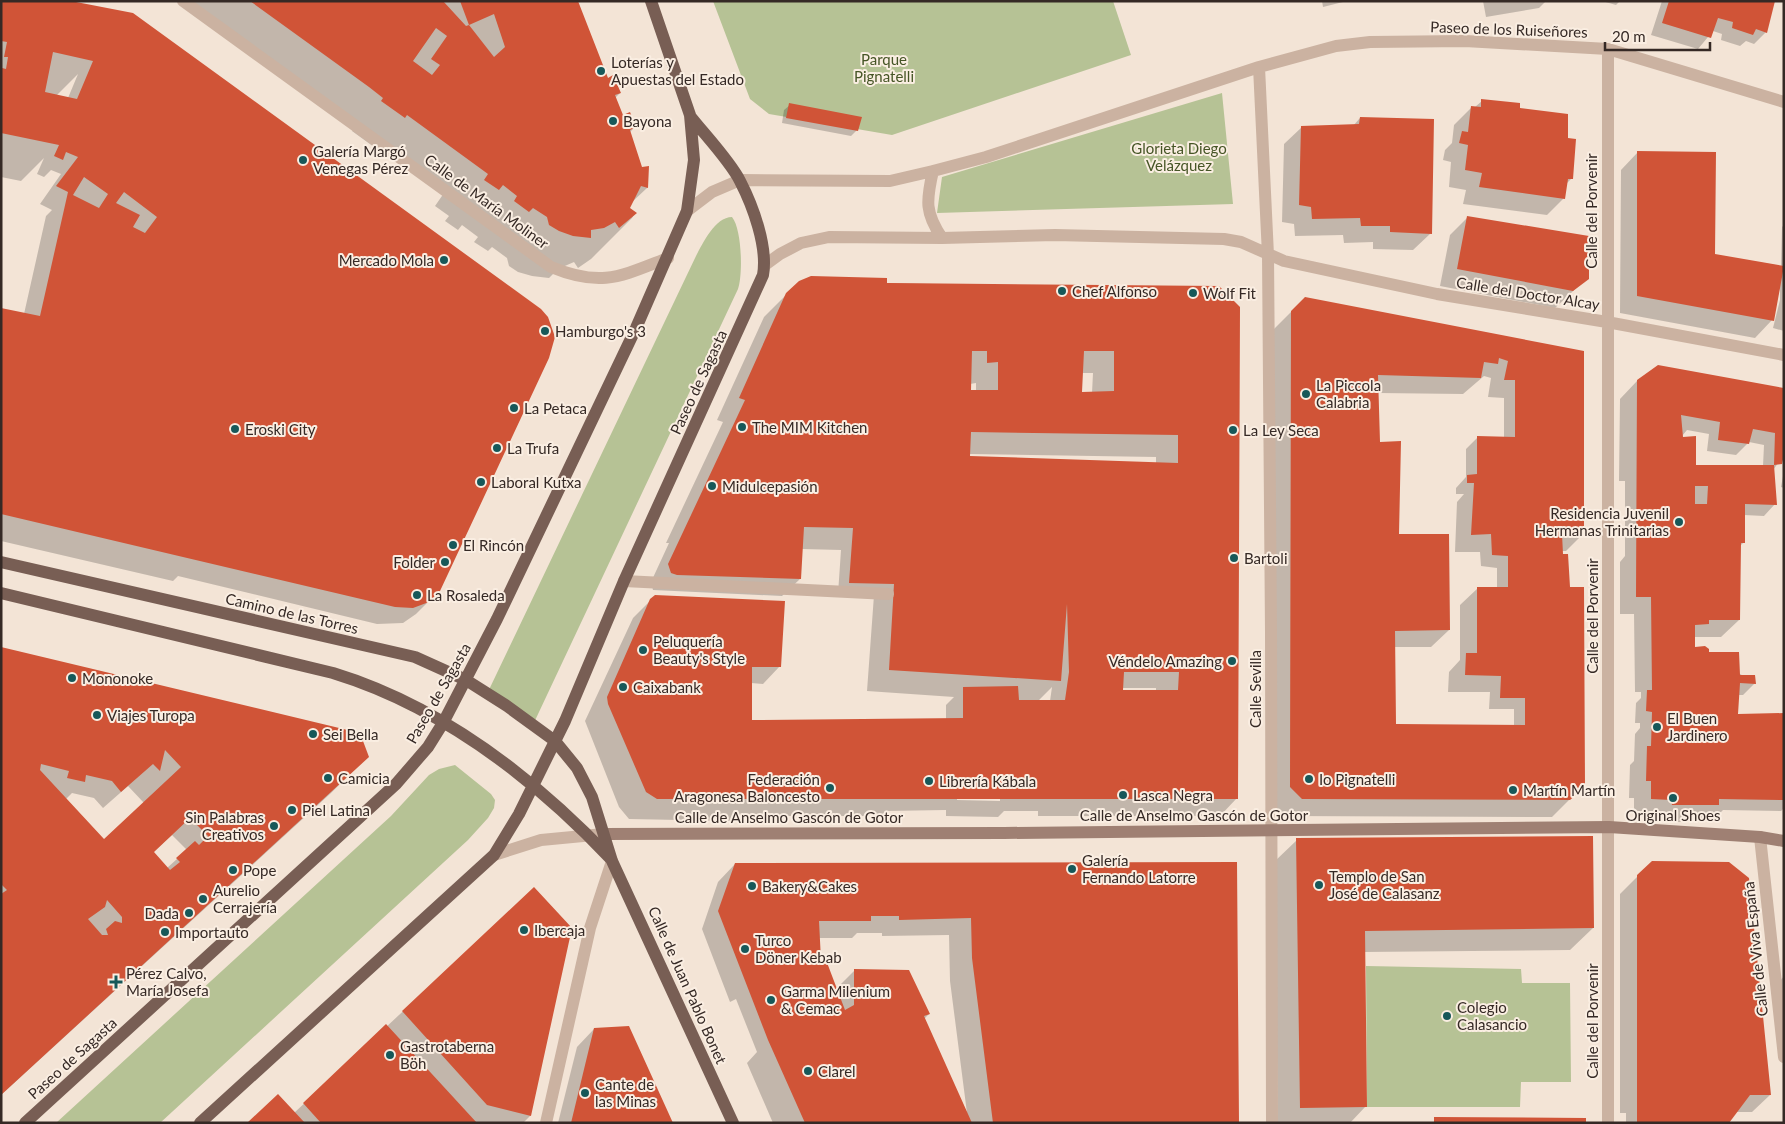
<svg xmlns="http://www.w3.org/2000/svg" width="1785" height="1124" font-family="Lato,sans-serif">
<style>
.green{fill:#b6c295}
.shadow{fill:#0003;fill-rule:evenodd}
.building{fill:#d05437;fill-rule:evenodd}
.lines{fill:none;stroke-linecap:round;stroke-linejoin:round}
.lane{stroke:#cbb2a1;stroke-width:12}
.street{stroke:#cbb2a1;stroke-width:12}
.secondary{stroke:#9f8073;stroke-width:12}
.primary{stroke:#785e54;stroke-width:12}
.poi-dot{fill:#175859;stroke:#faeee2;stroke-width:2}
.labels{text-anchor:middle;dominant-baseline:central;stroke-width:4;stroke-linejoin:round;paint-order:stroke}
.street-label{font-size:15px;fill:#352925;stroke:#faeee2}
.park-label{font-size:15px;fill:#465526;stroke:#faeee2}
.poi-label{font-size:15px;fill:#352925;stroke:#faeee2;text-anchor:start}
</style>
<rect width="100%" height="100%" fill="#f3e4d6"/>
<path class="green" d="M713,1H1113L1131,55L892,135L769,114L750,99Z
M1222,93L1233,204L937,213L942,177Z
M732,217C742,229 743,275 738,289L531,729L486,696L696,256C703,243 715,217 732,217Z
M455,765L491,794L495,800L494,808L488,818L468,840L160,1123H56L391,816L429,775L439,769Z
M1366,966L1521,969L1522,983H1570L1571,1082H1521L1520,1107H1367Z"/>
<path class="shadow" d="M1,1H65L434,596L416,614L403,623L377,624L178,576L173,581L1,541V309L24,314L46,216L52,210L40,204L61,174L51,170L44,177L37,174L44,158L21,181L1,177ZM78,74L68,98L56,96Z
M177,1H576L608,79L620,93L615,98L623,116L635,127L629,133L641,168H648L647,188L631,203L629,208L635,213L632,218L591,259L578,268L574,262L558,269L549,278L532,276L518,272L509,266L507,258L492,247L488,251L474,242L478,237L462,225L458,230L445,221L449,216L435,206L444,193L376,145L374,147L352,131L354,129Z
M1322,1H1347L1323,7Z
M1483,1H1546L1539,8L1486,17Z
M1602,1H1620L1616,5Z
M1662,1H1774L1766,32L1754,44L1746,41L1740,46L1721,40L1722,34L1713,31L1698,49L1651,35Z
M1482,101L1519,109L1566,139L1572,178L1566,184L1564,198L1547,215L1463,204L1466,190L1449,187L1451,162L1443,160L1445,150L1452,143L1454,125L1472,107H1475Z
M790,105L857,130L851,136L782,123L784,110Z
M1360,118L1431,233L1413,250L1373,249V242L1344,243L1343,235L1295,236L1294,224L1282,222L1284,144L1302,127L1353,126Z
M1638,152L1714,255L1781,266L1782,227L1784,225V331L1773,328L1780,300V287L1772,320L1755,338L1620,313L1621,170Z
M1467,218L1587,278L1555,308L1440,286L1450,235Z
M799,282L1219,288L1237,798L1220,816H1038V811H1004L998,817L946,816V810L886,811L881,816H735L730,821L629,819L619,807L585,721L633,618L655,596L780,666L763,684L751,683V723L753,721L946,719V705L954,697L867,691L874,595L838,594L841,550L802,549L800,579L782,596L653,590L651,582L669,543H666L723,422L717,420L764,317ZM1082,373H1093L1092,393H1081ZM976,383V391H970V384ZM969,454L1156,457V464L969,457ZM1052,687L1050,701H1038ZM1121,688H1156V691H1121ZM957,797L1000,798V801L957,800Z
M1305,298L1583,352V534L1566,551H1562L1583,786L1552,817L1285,816L1273,805L1274,329ZM1484,376L1491,378L1488,397L1504,398V438L1478,437L1466,449V477L1456,488V494H1464L1457,502L1455,552H1480L1481,566L1497,568V588H1478L1460,605V660L1449,672L1448,692H1490L1489,709H1514V726H1394V647H1431L1449,630L1398,535L1379,443L1378,393L1463,394Z
M1637,381L1784,390V459H1781L1773,470L1775,504L1764,516L1744,515V542L1739,547V620L1721,637H1694V648L1707,654L1755,683L1743,695H1738L1737,715L1784,714V808L1781,811L1723,810L1717,816H1706L1700,822H1655V817L1634,816V798H1629L1630,765L1634,761L1635,734L1640,728V723H1635L1636,703L1641,698V692H1635L1634,614H1620V562L1625,556V481H1619L1620,399ZM1687,430L1709,434L1707,451L1736,455L1749,442L1764,445L1763,466H1694L1682,436Z
M1784,471V488L1781,487Z
M1,648L368,756L331,793L1,1095ZM128,786L144,803L104,840L66,799L72,793L94,798L103,808ZM172,835L187,850L167,868L153,852Z
M1297,840L1593,928L1570,950L1364,952L1366,1106L1350,1123H1278L1274,862Z
M1652,862L1770,1095L1752,1112H1735L1727,1123H1626V1113H1620V894Z
M971,863L1237,1123H773L747,1063L757,1052L736,999L730,1002L702,929L718,882L735,864ZM857,933H882V936L949,935L950,981L967,1113L924,1019L929,1014L855,970L836,989L819,960V938H852Z
M534,889L571,928L530,1116L523,1123H248L294,1113Z
M1784,976V1040L1777,985Z
M594,1029L671,1123H558L577,1047Z"/>
<path class="building" d="M1,1H71L133,13L541,309L548,317L555,337L549,358L440,591L429,602L413,608L395,607L1,514V308L40,316L68,192L56,186L78,157L66,152L63,160L54,156L59,145L1,133V74L2,68L6,69L8,57H4L7,42L1,41ZM53,52L93,61L77,99L45,92ZM84,177L108,194L99,208L73,195ZM124,192L157,217L145,233L133,227L140,215L116,203Z
M250,1H443L466,26L469,25L494,57L505,47L494,14L469,25L460,1H578L608,78L613,75L621,93L615,95L623,115L630,112L636,127L630,130L642,167L649,166L648,188L641,186L630,208L637,213L619,228L615,222L604,228L591,230V238L573,236L559,231L549,225L547,217L533,208L529,212L514,201L517,196L503,185L499,190L484,180L488,174L407,115L405,118L381,101L383,98L369,87ZM436,28L447,36L431,59L440,65L432,75L413,61Z
M1669,1H1775L1767,33L1756,29L1753,35L1732,28L1733,22L1718,18L1711,38L1662,23Z
M1481,99L1520,103V108L1568,114V138L1576,139L1573,179H1568L1565,199L1479,187L1482,173L1465,170L1468,145L1459,143L1462,131L1468,132L1471,106L1481,107Z
M789,103L862,117L858,131L786,118Z
M1360,117L1434,119L1432,234L1390,232V226H1361L1360,218L1312,219L1311,207L1299,205L1301,126L1359,124Z
M1637,151L1716,152L1715,254L1784,266L1774,321L1637,296Z
M1467,216L1589,236V279L1573,291L1457,269Z
M811,276L887,278V283H890L1219,286L1240,307L1238,799H657L646,792L608,704L607,697L650,599L655,595L785,601L781,667H752V720L963,718V687L1018,686L1019,700H1065L1069,672L1067,604L1061,681L889,670L894,584L849,583L853,528L804,527L801,579L677,575L671,573L668,564L745,400L739,398L786,293L799,281ZM972,351H987V363L998,362V390H971ZM1084,351H1114V391L1082,392ZM971,432L1178,435V463L970,456ZM1124,672H1179L1178,690H1123Z
M1305,297L1584,351V534H1562L1563,554H1568L1570,587H1584L1585,787L1570,800L1302,799L1290,787L1291,311ZM1499,358L1508,361L1504,380H1515V437L1477,436V474L1467,475V483H1474L1471,535L1491,534L1492,555L1508,556V587H1477V653H1466L1465,675L1501,676L1500,698H1525V725L1396,724L1395,631L1450,630L1449,534H1399L1401,441L1380,442L1378,375L1481,378L1484,362L1498,364Z
M1658,365L1784,388V455L1782,464L1774,465L1777,505L1745,504V543H1741L1740,620H1709V624L1695,625V647L1705,646L1709,649V652H1739L1740,675H1755L1756,684L1740,683L1738,714L1784,713V800L1719,799V805H1672L1671,800L1651,799V781H1646L1647,746H1651L1652,712L1646,711L1647,690H1652L1651,597H1636L1637,380ZM1681,415L1720,422L1718,440L1749,444L1753,429L1775,433L1774,465H1696V436L1683,437ZM1695,486H1708L1707,504H1695Z
M1,647L360,733L369,757L1,1095V894L7,890L1,884ZM165,750L181,767L104,839L40,770L41,764L69,771L67,778L85,782L86,775L112,781L121,792L153,764L160,771ZM190,818L208,836L199,845L195,841L176,858L180,862L170,870L154,852ZM107,900L122,917V923L115,921L106,929L108,935H102L88,919L105,907Z
M1593,836L1594,928L1365,931L1367,1107L1300,1108L1296,838Z
M1652,861L1729,862L1749,878L1771,1095H1750L1729,1123H1637V875Z
M1237,862L1239,1123H993L972,958L971,918L899,920V916H871V921H819L821,960H826L845,1010L854,1005V969L909,970L930,1014L924,1016L972,1123H805L768,1040L718,911L735,863Z
M534,887L572,928L531,1116L487,1105L402,1011Z
M386,1024L477,1123H321L303,1103Z
M629,1026L673,1123H571L594,1028Z
M278,1094L305,1123H247Z
M1434,1117L1586,1118V1123H1434Z"/>
<g class="lines">
<path class="lane" d="M624,581L888,594"/>
<path class="street" d="M183,1L551,267C602,288 621,276 668,258
M1608,49V1123
M1259,67L1268,255L1271,632L1272,1123
M933,171C926,201 925,213 942,238
M687,211L712,192L740,180L890,181L933,171L986,157L1259,67L1336,46L1370,42L1465,41L1608,49L1784,102
M765,265L780,254L801,243L829,237L942,238L1055,235L1224,239L1241,242L1284,261L1437,294L1607,322L1784,355
M1760,837L1784,1057
M494,855L541,840L604,834
M546,1123L590,928L612,861"/>
<path class="secondary" d="M604,834L1004,833L1609,827L1760,837L1784,841"/>
<path class="primary" d="M1,562L415,657L466,680L507,706L555,741L577,768L592,797L612,861L733,1123
M1,593L333,673C441,706 534,778 611,859
M25,1123L396,784L428,747L443,723L497,619L636,328L687,211L694,160L690,115L651,1
M200,1123L494,855L519,814L565,721L624,581L763,275C768,247 753,206 740,181C730,161 705,135 690,116"/>
</g>
<g class="poi-dot">
<circle cx="601" cy="71" r="5"/>
<circle cx="613" cy="121" r="5"/>
<circle cx="303" cy="160" r="5"/>
<circle cx="444" cy="260" r="5"/>
<circle cx="1062" cy="291" r="5"/>
<circle cx="1193" cy="293" r="5"/>
<circle cx="545" cy="331" r="5"/>
<circle cx="1306" cy="394" r="5"/>
<circle cx="514" cy="408" r="5"/>
<circle cx="742" cy="427" r="5"/>
<circle cx="235" cy="429" r="5"/>
<circle cx="1233" cy="430" r="5"/>
<circle cx="497" cy="448" r="5"/>
<circle cx="481" cy="482" r="5"/>
<circle cx="712" cy="486" r="5"/>
<circle cx="1679" cy="522" r="5"/>
<circle cx="453" cy="545" r="5"/>
<circle cx="1234" cy="558" r="5"/>
<circle cx="445" cy="562" r="5"/>
<circle cx="417" cy="595" r="5"/>
<circle cx="643" cy="650" r="5"/>
<circle cx="1232" cy="661" r="5"/>
<circle cx="72" cy="678" r="5"/>
<circle cx="623" cy="687" r="5"/>
<circle cx="97" cy="715" r="5"/>
<circle cx="1657" cy="727" r="5"/>
<circle cx="313" cy="734" r="5"/>
<circle cx="328" cy="778" r="5"/>
<circle cx="1309" cy="779" r="5"/>
<circle cx="929" cy="781" r="5"/>
<circle cx="830" cy="788" r="5"/>
<circle cx="1513" cy="790" r="5"/>
<circle cx="1123" cy="795" r="5"/>
<circle cx="1673" cy="798" r="5"/>
<circle cx="292" cy="810" r="5"/>
<circle cx="274" cy="826" r="5"/>
<circle cx="1072" cy="869" r="5"/>
<circle cx="233" cy="870" r="5"/>
<circle cx="1319" cy="885" r="5"/>
<circle cx="752" cy="886" r="5"/>
<circle cx="203" cy="899" r="5"/>
<circle cx="189" cy="913" r="5"/>
<circle cx="524" cy="930" r="5"/>
<circle cx="165" cy="932" r="5"/>
<circle cx="745" cy="949" r="5"/>
<path d="M113.5 974.5h5v5h5v5h-5v5h-5v-5h-5v-5h5z"/>
<circle cx="771" cy="1000" r="5"/>
<circle cx="1447" cy="1016" r="5"/>
<circle cx="390" cy="1055" r="5"/>
<circle cx="808" cy="1071" r="5"/>
<circle cx="585" cy="1093" r="5"/>
</g>
<g class="labels">
<g class="street-label">
<text transform="translate(1509 29) rotate(2)">Paseo de los Ruiseñores</text>
<text transform="translate(487 201) rotate(36)">Calle de María Moliner</text>
<text transform="translate(1591 211) rotate(-90)">Calle del Porvenir</text>
<text transform="translate(1528 293) rotate(9)">Calle del Doctor Alcay</text>
<text transform="translate(698 382) rotate(-65)">Paseo de Sagasta</text>
<text transform="translate(292 613) rotate(13)">Camino de las Torres</text>
<text transform="translate(1592 616) rotate(-90)">Calle del Porvenir</text>
<text transform="translate(1255 689) rotate(-90)">Calle Sevilla</text>
<text transform="translate(438 693) rotate(-60)">Paseo de Sagasta</text>
<text x="1194" y="815">Calle de Anselmo Gascón de Gotor</text>
<text x="789" y="817">Calle de Anselmo Gascón de Gotor</text>
<text transform="translate(1755 949) rotate(-96)">Calle de Viva España</text>
<text transform="translate(688 985) rotate(66)">Calle de Juan Pablo Bonet</text>
<text transform="translate(1592 1021) rotate(-90)">Calle del Porvenir</text>
<text transform="translate(72 1058) rotate(-42)">Paseo de Sagasta</text>
</g>
<g class="park-label">
<text x="884" y="59">Parque<tspan x="884" dy="17">Pignatelli</tspan></text>
<text x="1179" y="148">Glorieta Diego<tspan x="1179" dy="17">Velázquez</tspan></text>
</g>
<g class="poi-label">
<text x="611" y="62">Loterías y<tspan x="611" dy="17">Apuestas del Estado</tspan></text>
<text x="623" y="121">Bayona</text>
<text x="313" y="151">Galería Margó<tspan x="313" dy="17">Venegas Pérez</tspan></text>
<text x="434" y="260" text-anchor="end">Mercado Mola</text>
<text x="1072" y="291">Chef Alfonso</text>
<text x="1203" y="293">Wolf Fit</text>
<text x="555" y="331">Hamburgo's 3</text>
<text x="1316" y="385">La Piccola<tspan x="1316" dy="17">Calabria</tspan></text>
<text x="524" y="408">La Petaca</text>
<text x="752" y="427">The MIM Kitchen</text>
<text x="245" y="429">Eroski City</text>
<text x="1243" y="430">La Ley Seca</text>
<text x="507" y="448">La Trufa</text>
<text x="491" y="482">Laboral Kutxa</text>
<text x="722" y="486">Midulcepasión</text>
<text x="1669" y="513" text-anchor="end">Residencia Juvenil<tspan x="1669" dy="17">Hermanas Trinitarias</tspan></text>
<text x="463" y="545">El Rincón</text>
<text x="1244" y="558">Bartoli</text>
<text x="435" y="562" text-anchor="end">Folder</text>
<text x="427" y="595">La Rosaleda</text>
<text x="653" y="641">Peluquería<tspan x="653" dy="17">Beauty's Style</tspan></text>
<text x="1222" y="661" text-anchor="end">Véndelo Amazing</text>
<text x="82" y="678">Mononoke</text>
<text x="633" y="687">Caixabank</text>
<text x="107" y="715">Viajes Turopa</text>
<text x="1667" y="718">El Buen<tspan x="1667" dy="17">Jardinero</tspan></text>
<text x="323" y="734">Sei Bella</text>
<text x="338" y="778">Camicia</text>
<text x="820" y="779" text-anchor="end">Federación<tspan x="820" dy="17">Aragonesa Baloncesto</tspan></text>
<text x="1319" y="779">Io Pignatelli</text>
<text x="939" y="781">Librería Kábala</text>
<text x="1523" y="790">Martín Martín</text>
<text x="1133" y="795">Lasca Negra</text>
<text x="302" y="810">Piel Latina</text>
<text x="1673" y="815" text-anchor="middle">Original Shoes</text>
<text x="264" y="817" text-anchor="end">Sin Palabras<tspan x="264" dy="17">Creativos</tspan></text>
<text x="1082" y="860">Galería<tspan x="1082" dy="17">Fernando Latorre</tspan></text>
<text x="243" y="870">Pope</text>
<text x="1329" y="876">Templo de San<tspan x="1329" dy="17">José de Calasanz</tspan></text>
<text x="762" y="886">Bakery&amp;Cakes</text>
<text x="213" y="890">Aurelio<tspan x="213" dy="17">Cerrajería</tspan></text>
<text x="179" y="913" text-anchor="end">Dada</text>
<text x="534" y="930">Ibercaja</text>
<text x="175" y="932">Importauto</text>
<text x="755" y="940">Turco<tspan x="755" dy="17">Döner Kebab</tspan></text>
<text x="126" y="973">Pérez Calvo,<tspan x="126" dy="17">María Josefa</tspan></text>
<text x="781" y="991">Garma Milenium<tspan x="781" dy="17">&amp; Cemac</tspan></text>
<text x="1457" y="1007">Colegio<tspan x="1457" dy="17">Calasancio</tspan></text>
<text x="400" y="1046">Gastrotaberna<tspan x="400" dy="17">Böh</tspan></text>
<text x="818" y="1071">Clarel</text>
<text x="595" y="1084">Cante de<tspan x="595" dy="17">las Minas</tspan></text>
</g>
</g>
<rect width="1785" height="1124" fill="none" stroke="#352925" stroke-width="5"/>
<path d="M1605 42v8h105v-8" fill="none" stroke="#352925" stroke-width="2.5"/>
<text x="1612" y="42" font-size="15" fill="#352925" stroke="#faeee2" stroke-width="4" paint-order="stroke">20 m</text>
</svg>
